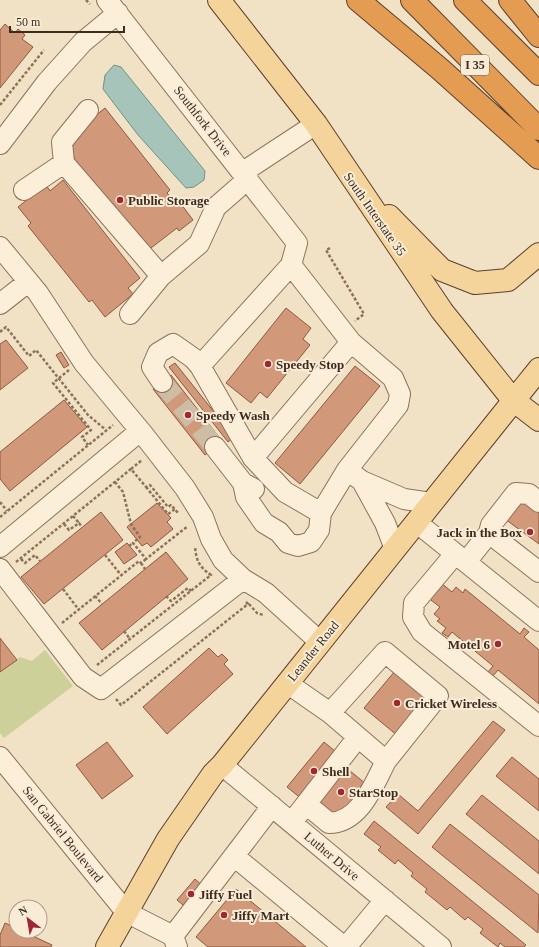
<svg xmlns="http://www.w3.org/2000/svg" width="539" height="947" font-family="'Times New Roman',serif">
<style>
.green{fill:#cdd098}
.water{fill:#a7c4ba;stroke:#6d9388}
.building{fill:#d19879;stroke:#8e593e}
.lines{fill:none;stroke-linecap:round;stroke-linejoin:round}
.minor-tunnel{stroke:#cdbda4;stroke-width:20;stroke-dasharray:20 10;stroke-linecap:butt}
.minor-casing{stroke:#8d725a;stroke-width:22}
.major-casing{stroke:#5b402e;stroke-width:24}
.highway-casing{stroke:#5b402e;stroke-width:24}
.path{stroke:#8d725a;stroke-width:2.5;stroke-dasharray:3 2;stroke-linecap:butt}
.minor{stroke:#fbefda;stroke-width:20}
.major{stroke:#f5d49c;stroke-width:22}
.highway{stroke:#e49b52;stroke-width:22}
.poi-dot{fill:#a0262f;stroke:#f8ecd6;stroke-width:1.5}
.labels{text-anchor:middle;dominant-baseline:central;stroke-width:4;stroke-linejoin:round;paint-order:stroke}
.shield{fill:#f8ecd6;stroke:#756556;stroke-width:1}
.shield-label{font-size:12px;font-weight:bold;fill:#3d2b1f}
.street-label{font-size:13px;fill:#3d2b1f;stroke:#f8ecd6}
.poi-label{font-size:13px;font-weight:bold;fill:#3d2b1f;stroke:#f8ecd6;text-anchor:start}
</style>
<rect width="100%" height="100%" fill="#f1e1c5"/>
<path class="green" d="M45,650L73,686L4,738L0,733V672L20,657L32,661Z"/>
<path class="water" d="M114,65L121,67L205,171L204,180L194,187L186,188L138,135L103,89L105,75Z"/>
<path class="building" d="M5,24L15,33L18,29L25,35L22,39L33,47L0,88V30Z
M105,108L170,190L167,193L178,206L181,204L193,220L179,231L177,228L147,251L66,148L79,138L75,132Z
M63,180L140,278L128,288L133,294L105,317L92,300L89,302L28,226L31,223L18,207L46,185L50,191Z
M286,308L311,328L303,339L310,345L267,398L260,392L251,403L226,383Z
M6,340L28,368L0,390V344Z
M61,352L69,365L64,368L56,355Z
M175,363L234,437L228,442L169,367Z
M355,366L380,386L300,484L275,463Z
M171,375L222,441L205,455L153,389Z
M64,400L87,427L10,491L0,479V452Z
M520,498L539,512V544L505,519Z
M157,503L171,518L167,522L173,529L151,547L147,543L142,546L127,527Z
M101,512L123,540L44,604L21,577Z
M127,543L137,555L124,564L115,552Z
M166,552L188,579L102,650L79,623Z
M440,582L452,592L456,587L463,593L465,589L520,634L524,628L529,632L524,637L539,650V704L498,670L493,676L488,672L493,666L452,632L448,637L442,633L446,628L437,621L440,619L434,614L440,607L427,597Z
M0,638L17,660L0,672Z
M209,648L218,657L222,654L228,660L224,664L233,674L167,734L143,707Z
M395,671L429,698L398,736L364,708Z
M493,721L505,730L418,834L386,807L398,794L418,811Z
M107,742L133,776L102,799L76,765Z
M324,742L341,756L303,800L287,787Z
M512,757L539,779V811L496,776Z
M344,766L366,784L337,818L316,800Z
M482,795L539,841V874L466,814Z
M374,821L526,945L524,947H505L500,943L498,947L480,933L483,929L468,917L465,920L450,907L447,910L425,892L427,889L411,876L413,873L398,860L395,864L378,850L381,847L364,834Z
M450,824L539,895L538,933L432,847Z
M195,879L205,888L188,909L177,900Z
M236,889L306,947H208L196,937Z
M5,923L16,928V931H22L52,945L51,947H0V935Z"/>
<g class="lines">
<path class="minor-tunnel" d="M162,382L215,447"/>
<g class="minor-casing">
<path id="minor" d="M107,0L297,243L291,265
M0,144L47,82L83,42L118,13
M64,163L161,276
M243,172L316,124
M24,190L64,163L62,142L88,110
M0,247L38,293L84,363L143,434L185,488L203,517L211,539L223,560L243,579L266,593L320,642
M0,304L28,282
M130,314L161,276L199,244L216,207L248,179
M200,366L291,265L351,342
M162,382L152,367L158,353L173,344L193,358L200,366L253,458L285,492L321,513
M215,447L243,483L254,489
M253,458L351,342L393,378L400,394L398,405L347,470L362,481L404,499L431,503
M362,481L385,523L395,549
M243,483L246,497L264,523L279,532L288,543L298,546L311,542L319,530L321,513L347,470
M416,522L539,621
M489,533L491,525L516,493L529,494L539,502
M0,547L140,431
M455,554L414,603L413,617L422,632L539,726
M466,562L489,533L539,572
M0,569L83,677L101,689L243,579
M287,683L330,713L358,737L292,822
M330,713L385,652L438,696L386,761L358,737
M0,757L126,912L173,936
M222,765L441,947
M306,804L329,823C360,823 374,784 386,761
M234,856L344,947
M177,947L173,936L272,806
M346,947L385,900"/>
</g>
<g class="major-casing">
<path id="major" d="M219,0L316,124L442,311L513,400L539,420
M389,216L442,270L475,283L508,280L539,254
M107,947L168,839L213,774L222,765L539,369"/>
</g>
<g class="highway-casing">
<path id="highway" d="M358,0L440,69L539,158
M412,0L539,129
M465,0L539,74
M510,0L539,36"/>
</g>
<path class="path" d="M86,0L90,4
M0,105L44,50
M330,248L326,250L364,314L355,321
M0,332L6,327L29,356L36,350L88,415L106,430
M69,370L53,383L91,430L82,437L88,445
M131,469L142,460
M115,482L123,492L131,524L140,537L133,543L146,559L188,526
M146,487L168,514L175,509
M0,502L7,511
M73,516L79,523
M0,517L113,425
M64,524L69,530L79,523L82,527
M129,546L133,543
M105,555L121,575
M21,559L25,563L35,555L40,561
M16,562L131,469L146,487L150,485L168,507L171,505L179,514
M141,563L145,569
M63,589L79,610
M95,596L102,604
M166,596L171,601L188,588L191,591
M249,604L257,613L263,615
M62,623L139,561L141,563L146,559
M124,631L130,639
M97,665L211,575C199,567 196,560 195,546
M116,699L121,705L248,604L246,602"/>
<use href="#minor" class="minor"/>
<use href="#major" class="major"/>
<use href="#highway" class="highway"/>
</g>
<g class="poi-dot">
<circle cx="120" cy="200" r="4"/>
<circle cx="268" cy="364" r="4"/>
<circle cx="188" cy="415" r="4"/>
<circle cx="530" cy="532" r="4"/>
<circle cx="498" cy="644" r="4"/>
<circle cx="397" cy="703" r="4"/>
<circle cx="314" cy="771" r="4"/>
<circle cx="341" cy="792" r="4"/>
<circle cx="191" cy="894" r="4"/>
<circle cx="224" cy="915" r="4"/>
</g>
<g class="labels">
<rect class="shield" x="461" y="55" width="28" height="20" rx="3"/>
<g class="shield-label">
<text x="475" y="65">I 35</text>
</g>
<g class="street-label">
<text transform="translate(203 121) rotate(52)">Southfork Drive</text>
<text transform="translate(375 214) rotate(55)">South Interstate 35</text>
<text transform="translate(313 651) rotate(-51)">Leander Road</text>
<text transform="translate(63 834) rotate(51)">San Gabriel Boulevard</text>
<text transform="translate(332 856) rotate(40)">Luther Drive</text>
</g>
<g class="poi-label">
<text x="128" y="200">Public Storage</text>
<text x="276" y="364">Speedy Stop</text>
<text x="196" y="415">Speedy Wash</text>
<text x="522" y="532" text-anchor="end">Jack in the Box</text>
<text x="490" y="644" text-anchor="end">Motel 6</text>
<text x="405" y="703">Cricket Wireless</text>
<text x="322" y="771">Shell</text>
<text x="349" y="792">StarStop</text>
<text x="199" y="894">Jiffy Fuel</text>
<text x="232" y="915">Jiffy Mart</text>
</g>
</g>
<g transform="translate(28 919) rotate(329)"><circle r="19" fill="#f8ecd6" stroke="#ad9f8d"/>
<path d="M0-3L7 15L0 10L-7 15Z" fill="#a0262f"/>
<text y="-6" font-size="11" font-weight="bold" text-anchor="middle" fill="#3d2b1f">N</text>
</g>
<path d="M10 26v6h114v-6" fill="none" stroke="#3d2b1f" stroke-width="2"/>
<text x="16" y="26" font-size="12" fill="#3d2b1f" stroke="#f8ecd6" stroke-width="3" paint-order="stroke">50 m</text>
</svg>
